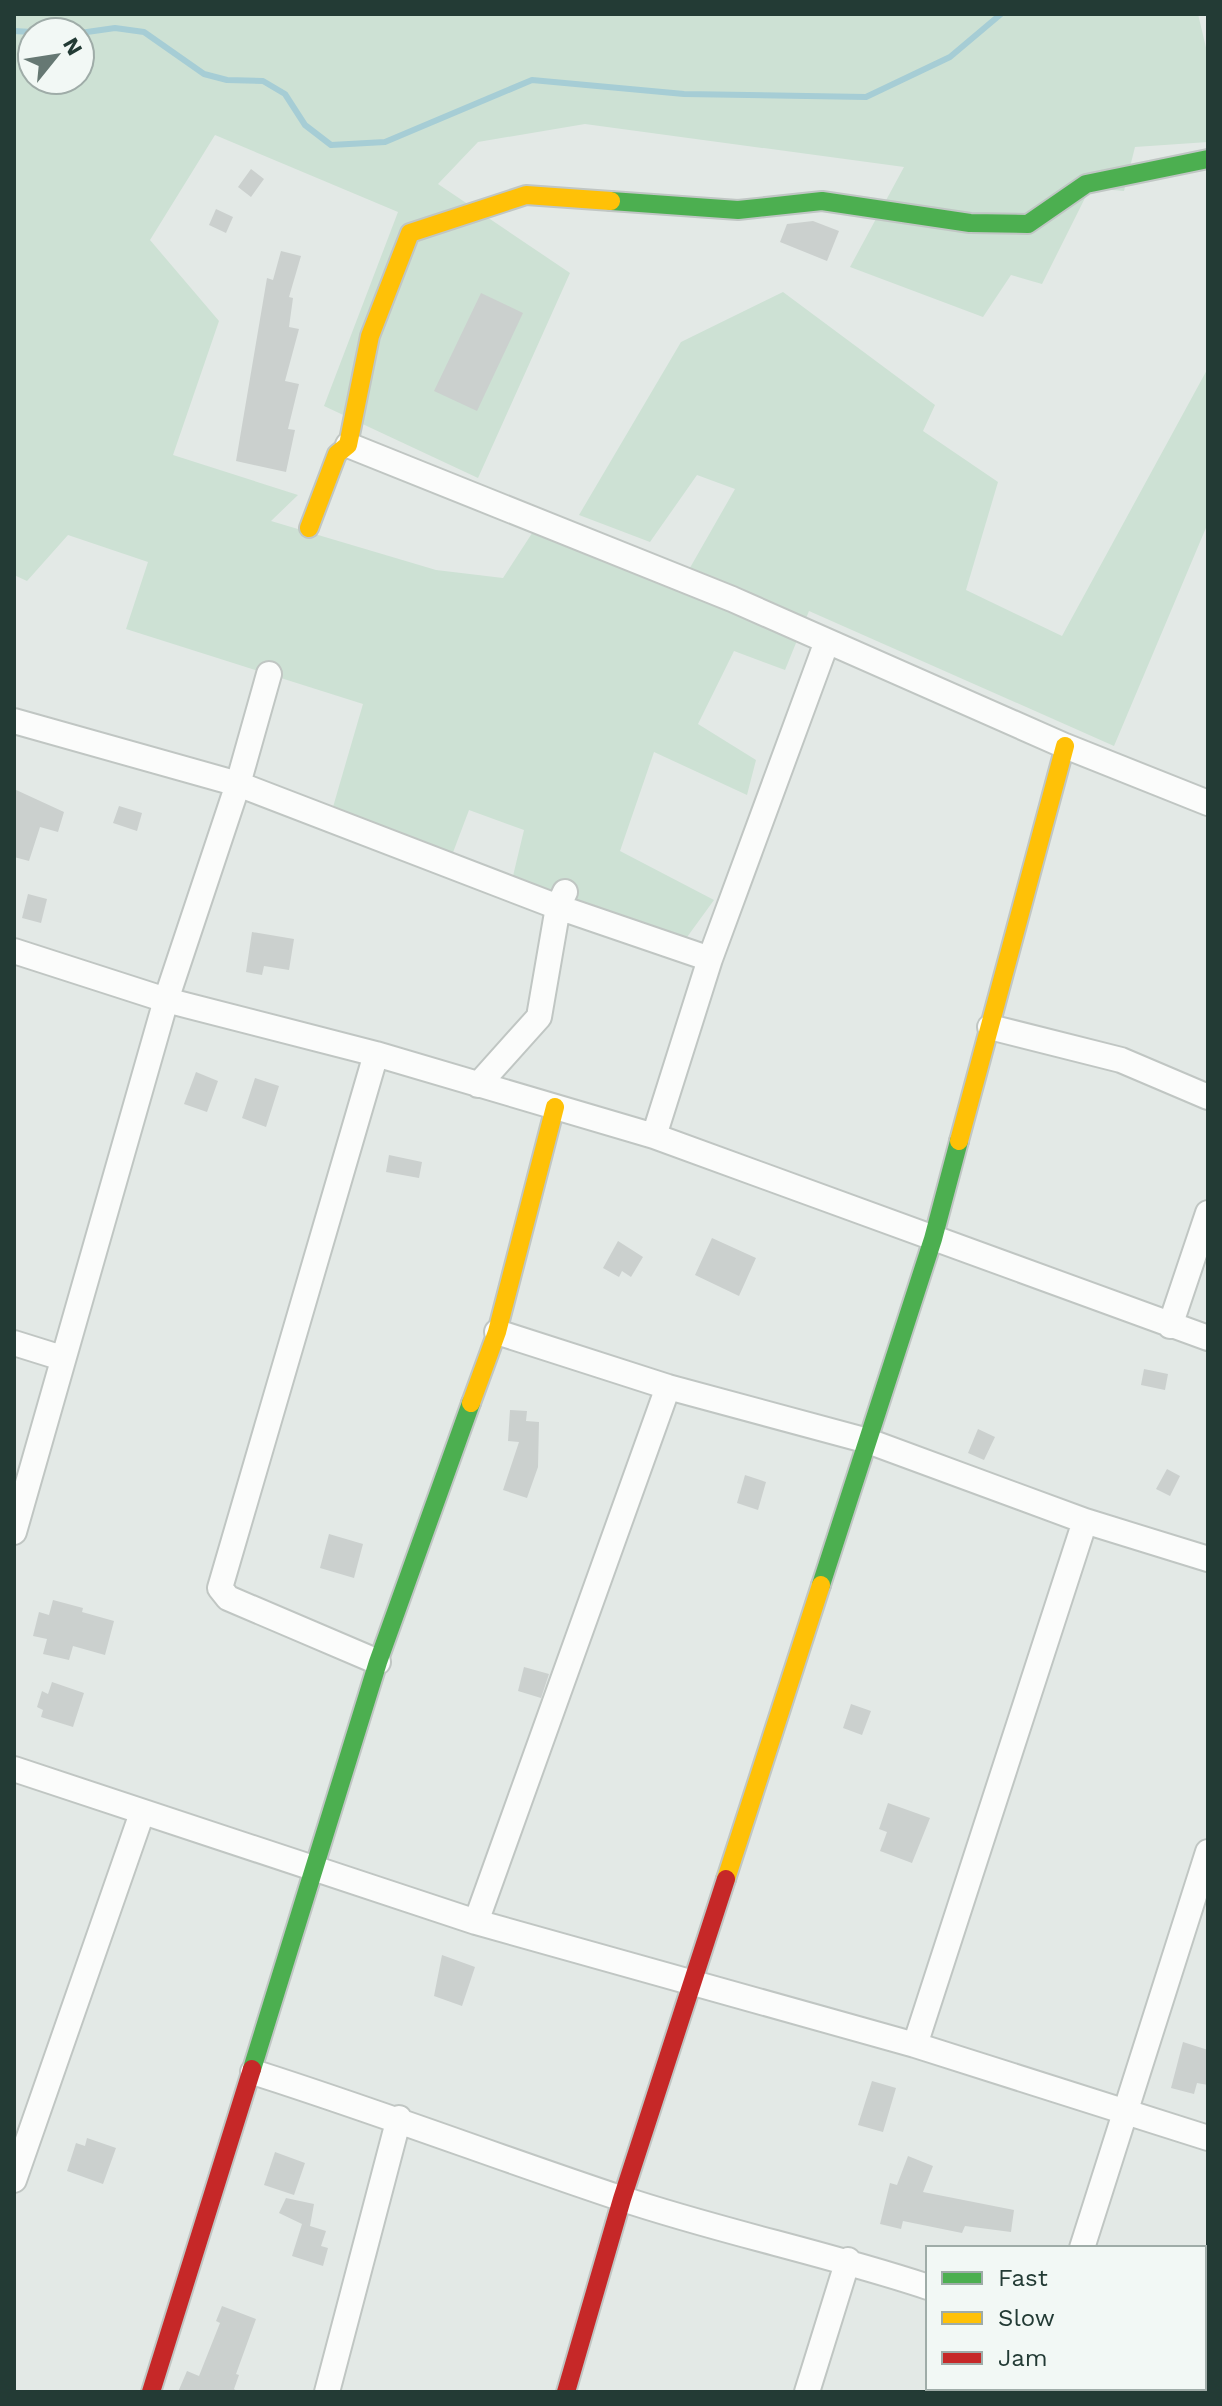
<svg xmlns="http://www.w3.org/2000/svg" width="1222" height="2406" font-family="'Work Sans',sans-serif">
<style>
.green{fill:#cde1d4;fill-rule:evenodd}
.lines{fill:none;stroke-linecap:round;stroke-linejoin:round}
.stream{stroke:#a6cdd5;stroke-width:6}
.building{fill:#cbd0ce}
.street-casing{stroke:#c0c6c3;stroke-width:28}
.fast-casing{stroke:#c0c6c4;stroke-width:22}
.slow-casing{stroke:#c0c6c4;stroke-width:22}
.jam-casing{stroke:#c0c6c4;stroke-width:22}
.street{stroke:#fbfcfb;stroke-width:24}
.fast{stroke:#4caf50;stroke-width:18}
.slow{stroke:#ffc107;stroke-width:18}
.jam{stroke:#c62828;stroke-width:18}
</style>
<rect width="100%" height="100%" fill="#e3e9e6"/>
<path class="green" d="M14,14H1198L1208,56V142L1135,147L1124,191L1090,188L1042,284L1011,275L983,317L850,267L904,167L585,124L478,142L438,184L570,273L478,478L324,406L398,212L215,135L150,240L219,321L173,455L298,495L271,521L436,570L503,578L540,521L687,573L735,489L697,475L650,542L579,515L681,342L783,292L935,405L923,431L998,482L966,590L1062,636L1208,368V523L1114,746L809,611L785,670L734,651L698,724L756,760L747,795L654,752L620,851L714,900L682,944L513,876L524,830L469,810L446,871L326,831L363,704L126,629L148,562L68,535L27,581L14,575ZM32,32H80V80H32Z"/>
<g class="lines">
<path class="stream" d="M14,31L32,32
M80,33L115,28L144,32L204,74L227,80L263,81L285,94L305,125L331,145L385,142L532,80L684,94L866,97L950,57L1001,14"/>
</g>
<path class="building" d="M251,169L264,179L251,197L238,187Z
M216,209L233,217L226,233L209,225Z
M813,221L839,231L827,261L780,242L787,224Z
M281,251L301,256L289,297L293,298L289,327L299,329L285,381L299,384L288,429L295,430L286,472L236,461L267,278L273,280Z
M481,293L523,313L477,411L434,391Z
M14,789L64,812L58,832L40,827L29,861L14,857Z
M119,806L142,813L137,831L113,823Z
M28,894L47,899L41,923L22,918Z
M252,932L294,939L289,970L264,966L262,975L246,972Z
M196,1072L218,1081L207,1112L184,1104Z
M255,1078L279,1086L266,1127L242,1118Z
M389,1155L422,1162L419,1178L386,1172Z
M712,1238L756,1258L739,1296L695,1275Z
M618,1241L643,1257L631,1277L622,1271L619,1277L603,1268Z
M1144,1369L1168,1374L1165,1390L1141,1385Z
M510,1410L527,1411L526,1421L539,1422L538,1467L527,1498L503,1490L519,1442L508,1441Z
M978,1429L995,1437L984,1460L968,1453Z
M1167,1469L1180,1476L1170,1496L1156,1489Z
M745,1475L766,1482L758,1510L737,1503Z
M329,1534L363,1544L354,1578L320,1568Z
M53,1600L83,1608L82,1612L114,1621L105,1655L73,1646L69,1660L43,1654L47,1639L33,1636L39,1612L49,1615Z
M524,1667L549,1674L541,1698L518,1691Z
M52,1682L84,1693L73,1727L41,1717L43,1710L37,1707L42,1691L48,1694Z
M851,1704L871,1711L862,1735L843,1728Z
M888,1803L930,1818L912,1863L880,1851L887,1832L879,1829Z
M442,1955L475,1967L462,2006L434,1996Z
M1183,2042L1208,2050V2085L1197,2083L1194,2094L1171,2088Z
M872,2081L896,2088L883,2132L858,2125Z
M87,2138L116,2148L103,2184L67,2171L76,2143L85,2146Z
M275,2152L305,2163L294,2195L264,2185Z
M908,2156L933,2166L923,2192L1014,2210L1011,2232L965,2226L962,2233L903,2221L901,2229L880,2224L890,2183L897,2185Z
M286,2198L314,2204L310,2226L326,2231L321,2246L328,2248L323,2266L292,2256L302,2224L279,2213Z
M222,2306L256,2319L236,2374L239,2375L234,2389L238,2392H178L187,2371L199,2376L220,2323L216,2321Z"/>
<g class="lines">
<g class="street-casing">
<path id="street" d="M348,445L732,599L1065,746L1208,803
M14,721L238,784L558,907L710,959
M14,951L166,1000L376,1054L654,1136L1208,1338
M990,1027L1121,1060L1208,1097
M376,1054L220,1588L228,1598L378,1662
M478,1085L539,1017L558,907L565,892
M654,1136L710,959L826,644
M1170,1326L1208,1213
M497,1332L668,1387L868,1441L1085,1521L1208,1559
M14,1343L62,1358
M14,1532L166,1000L238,784L269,674
M14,1769L476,1922L915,2045L1208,2138
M476,1922L668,1387
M915,2045L1085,1521
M253,2072C376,2111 497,2157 620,2198C721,2232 826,2253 928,2287
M14,2180L142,1813
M1082,2248L1208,1852
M327,2392L399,2118
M807,2392L848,2260
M1037,2392L1039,2388"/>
</g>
<g class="fast-casing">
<path id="fast" d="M611,201L738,210L822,201L970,223L1028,224L1086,184L1208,159
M821,1585L933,1239L959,1141
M252,2069L378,1662L471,1403"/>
</g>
<g class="slow-casing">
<path id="slow" d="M309,528L337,454L348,445L370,336L410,233L526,195L611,201
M959,1141L1065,746
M471,1403L497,1332L555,1107
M726,1879L821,1585"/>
</g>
<g class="jam-casing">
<path id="jam" d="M151,2392L252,2069
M566,2392L622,2199L726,1879"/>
</g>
<use href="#street" class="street"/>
<use href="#fast" class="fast"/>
<use href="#slow" class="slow"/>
<use href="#jam" class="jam"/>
</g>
<rect width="1222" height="2406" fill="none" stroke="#233b35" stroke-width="32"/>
<rect x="926" y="2246" width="280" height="144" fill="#f2f8f5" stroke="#9faca8" stroke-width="2"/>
<rect x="942" y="2272" width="40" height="12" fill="#4caf50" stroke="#9faca8" stroke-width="2"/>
<text x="998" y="2286" font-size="24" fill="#233b35">Fast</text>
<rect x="942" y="2312" width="40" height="12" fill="#ffc107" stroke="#9faca8" stroke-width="2"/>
<text x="998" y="2326" font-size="24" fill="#233b35">Slow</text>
<rect x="942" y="2352" width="40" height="12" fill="#c62828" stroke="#9faca8" stroke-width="2"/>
<text x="998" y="2366" font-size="24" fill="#233b35">Jam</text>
<g transform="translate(56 56) rotate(60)"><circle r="38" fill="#f2f8f5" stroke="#9faca8" stroke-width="2"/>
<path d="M0-6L14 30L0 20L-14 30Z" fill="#667873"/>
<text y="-12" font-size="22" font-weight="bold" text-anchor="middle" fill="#233b35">N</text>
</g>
</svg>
